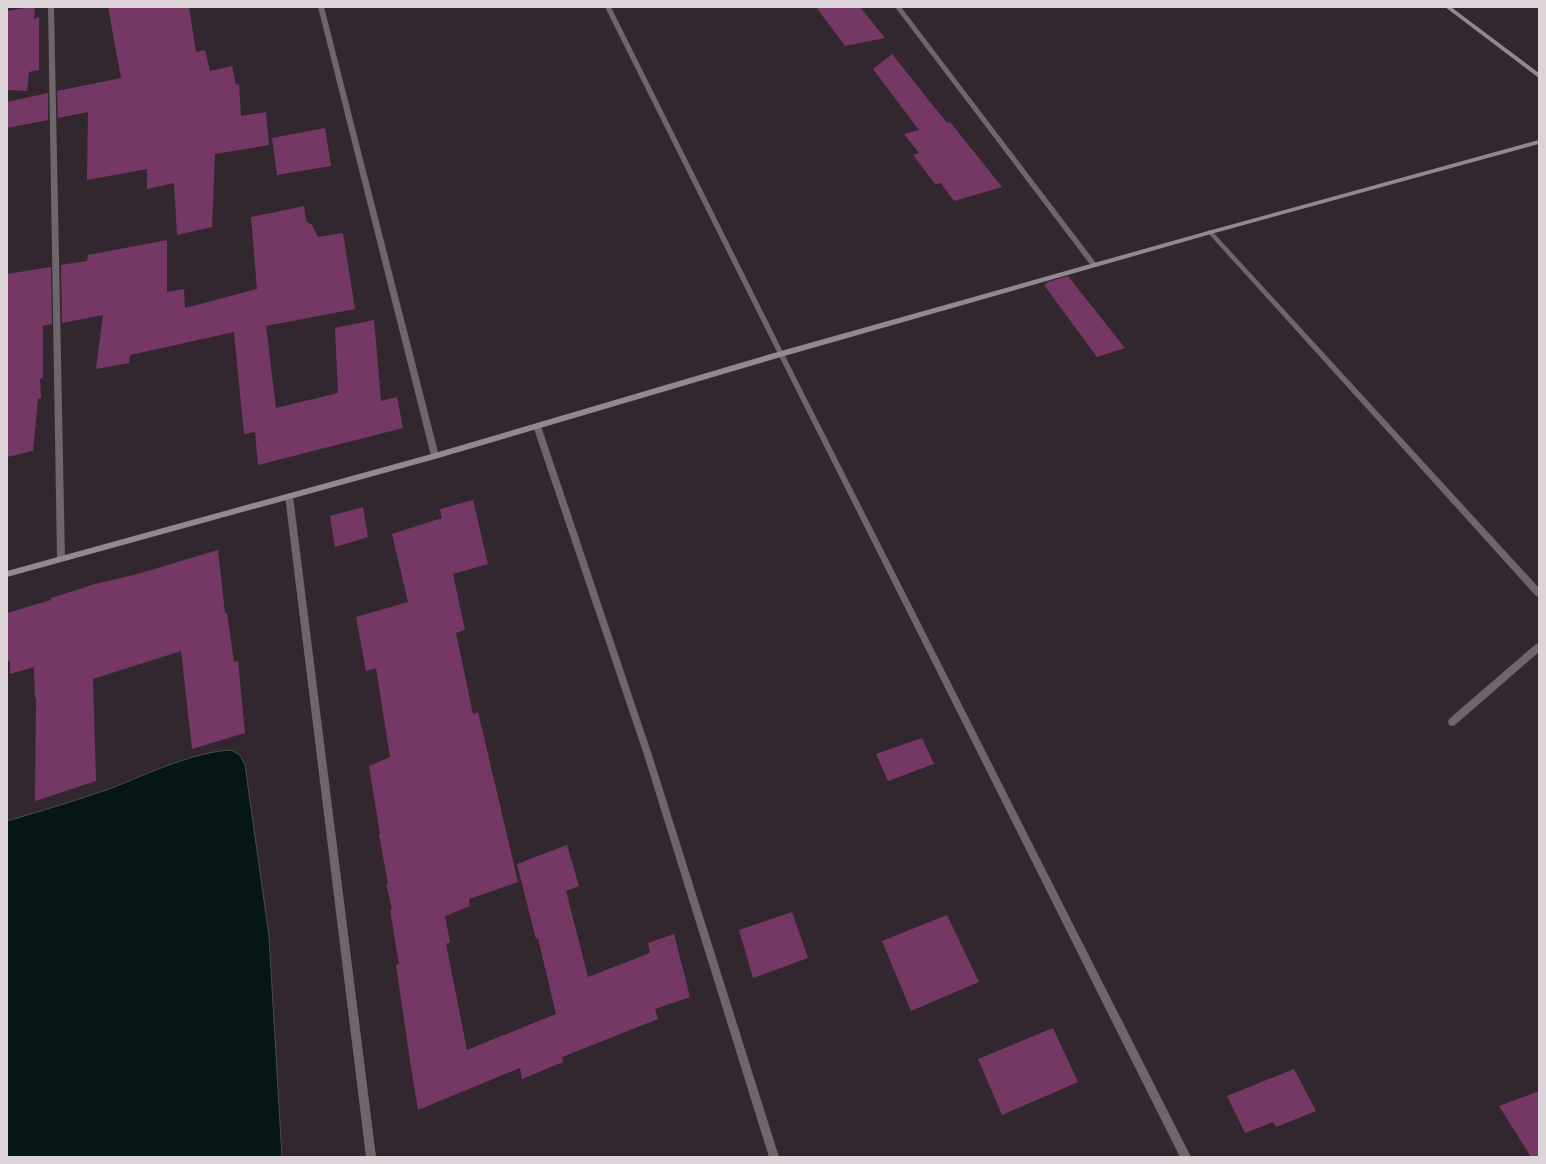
<svg xmlns="http://www.w3.org/2000/svg" width="1546" height="1164" font-family="Figtree,sans-serif">
<style>
.water{fill:#061515;stroke:#464e50}
.building{fill:#753865}
.lines{fill:none;stroke-linecap:round;stroke-linejoin:round}
.lane{fill:#6d666b;fill-rule:evenodd}
.street{fill:#6d666b;fill-rule:evenodd}
.secondary{fill:#92888e;fill-rule:evenodd}
</style>
<rect width="100%" height="100%" fill="#33272f"/>
<path class="water" d="M231,750L240,755L245,765L269,936L282,1157H7V821C42,811 77,800 112,788C147,774 193,752 231,750Z"/>
<path class="building" d="M30,7H35L34,19L39,17V70L29,72L27,91L7,90V11Z
M108,7H189L196,52L205,50L210,71L232,66L236,85L239,84L241,116L266,112L269,145L215,154L212,227L177,235L174,183L147,189V169L87,180L88,112L58,118L57,91L121,78Z
M816,7H860L885,38L845,46Z
M892,54L947,123L950,122L1002,187L954,201L941,183L935,184L913,155L919,153L904,134L919,130L873,69Z
M48,93V120L7,128V102Z
M325,128L331,166L277,175L272,138Z
M304,206L306,221L312,225L318,237L343,233L355,309L266,326L276,408L338,393L335,328L374,320L381,401L397,397L403,428L258,465L255,432L244,434L234,332L130,355L129,363L96,369L103,315L62,323L61,265L87,261L88,255L167,240V292L184,289L185,308L257,289L251,217Z
M51,267L52,324L43,326V378L40,379L41,398L38,399L33,451L7,457V274Z
M1068,276L1125,348L1097,357L1044,285L1048,282Z
M473,500L488,564L453,574L465,630L456,633L473,714L478,712L518,882L469,899L470,906L445,916L450,942L446,944L467,1050L556,1014L538,938L536,939L517,864L567,845L579,886L566,891L588,977L650,953L648,943L674,934L690,997L655,1009L658,1019L562,1057L563,1062L522,1079L520,1068L418,1110L411,1067L396,965L399,964L390,910L392,909L386,884L388,883L379,835L380,834L369,766L390,757L376,668L366,671L356,617L408,602L392,534L442,518L440,509Z
M363,507L368,537L335,547L330,516Z
M218,550L225,613H227L234,662L238,661L245,733L192,749L181,651L93,679L96,781L35,801L36,697L35,698L34,667L10,674V661L7,662V613L51,600V598L95,584L134,575Z
M922,738L934,764L888,781L876,754Z
M792,912L808,958L753,978L739,930Z
M947,915L979,982L911,1011L882,941Z
M1053,1028L1078,1082L1002,1115L978,1059Z
M1294,1069L1316,1111L1276,1127L1273,1122L1245,1133L1227,1096Z
M1539,1091V1157H1531L1499,1106Z"/>
<g class="lines">
<path class="lane" d="M1539,643V652L1455,725L1452,726L1449,725L1448,722L1449,719L1536,644Z"/>
<path class="street" d="M48,7H54L65,559L64,561H58L57,559Z
M318,7H324L439,456L435,459L431,456Z
M605,7H611L784,354L1191,1157H1180L778,354Z
M895,7H901L1096,263V267H1092Z
M1210,230L1212,231L1539,588V597L1536,596L1208,233V231Z
M537,423L541,426L652,755L779,1157H769L644,755L533,426Z
M289,493L293,496L376,1157H366L285,496Z"/>
<path class="secondary" d="M1445,7H1451L1539,73V78Z
M1539,140V144L1211,234L781,357L435,459L7,577V571L435,453L781,351L1208,231Z"/>
</g>
<rect width="1546" height="1164" fill="none" stroke="#dcd4d9" stroke-width="16"/>
</svg>
